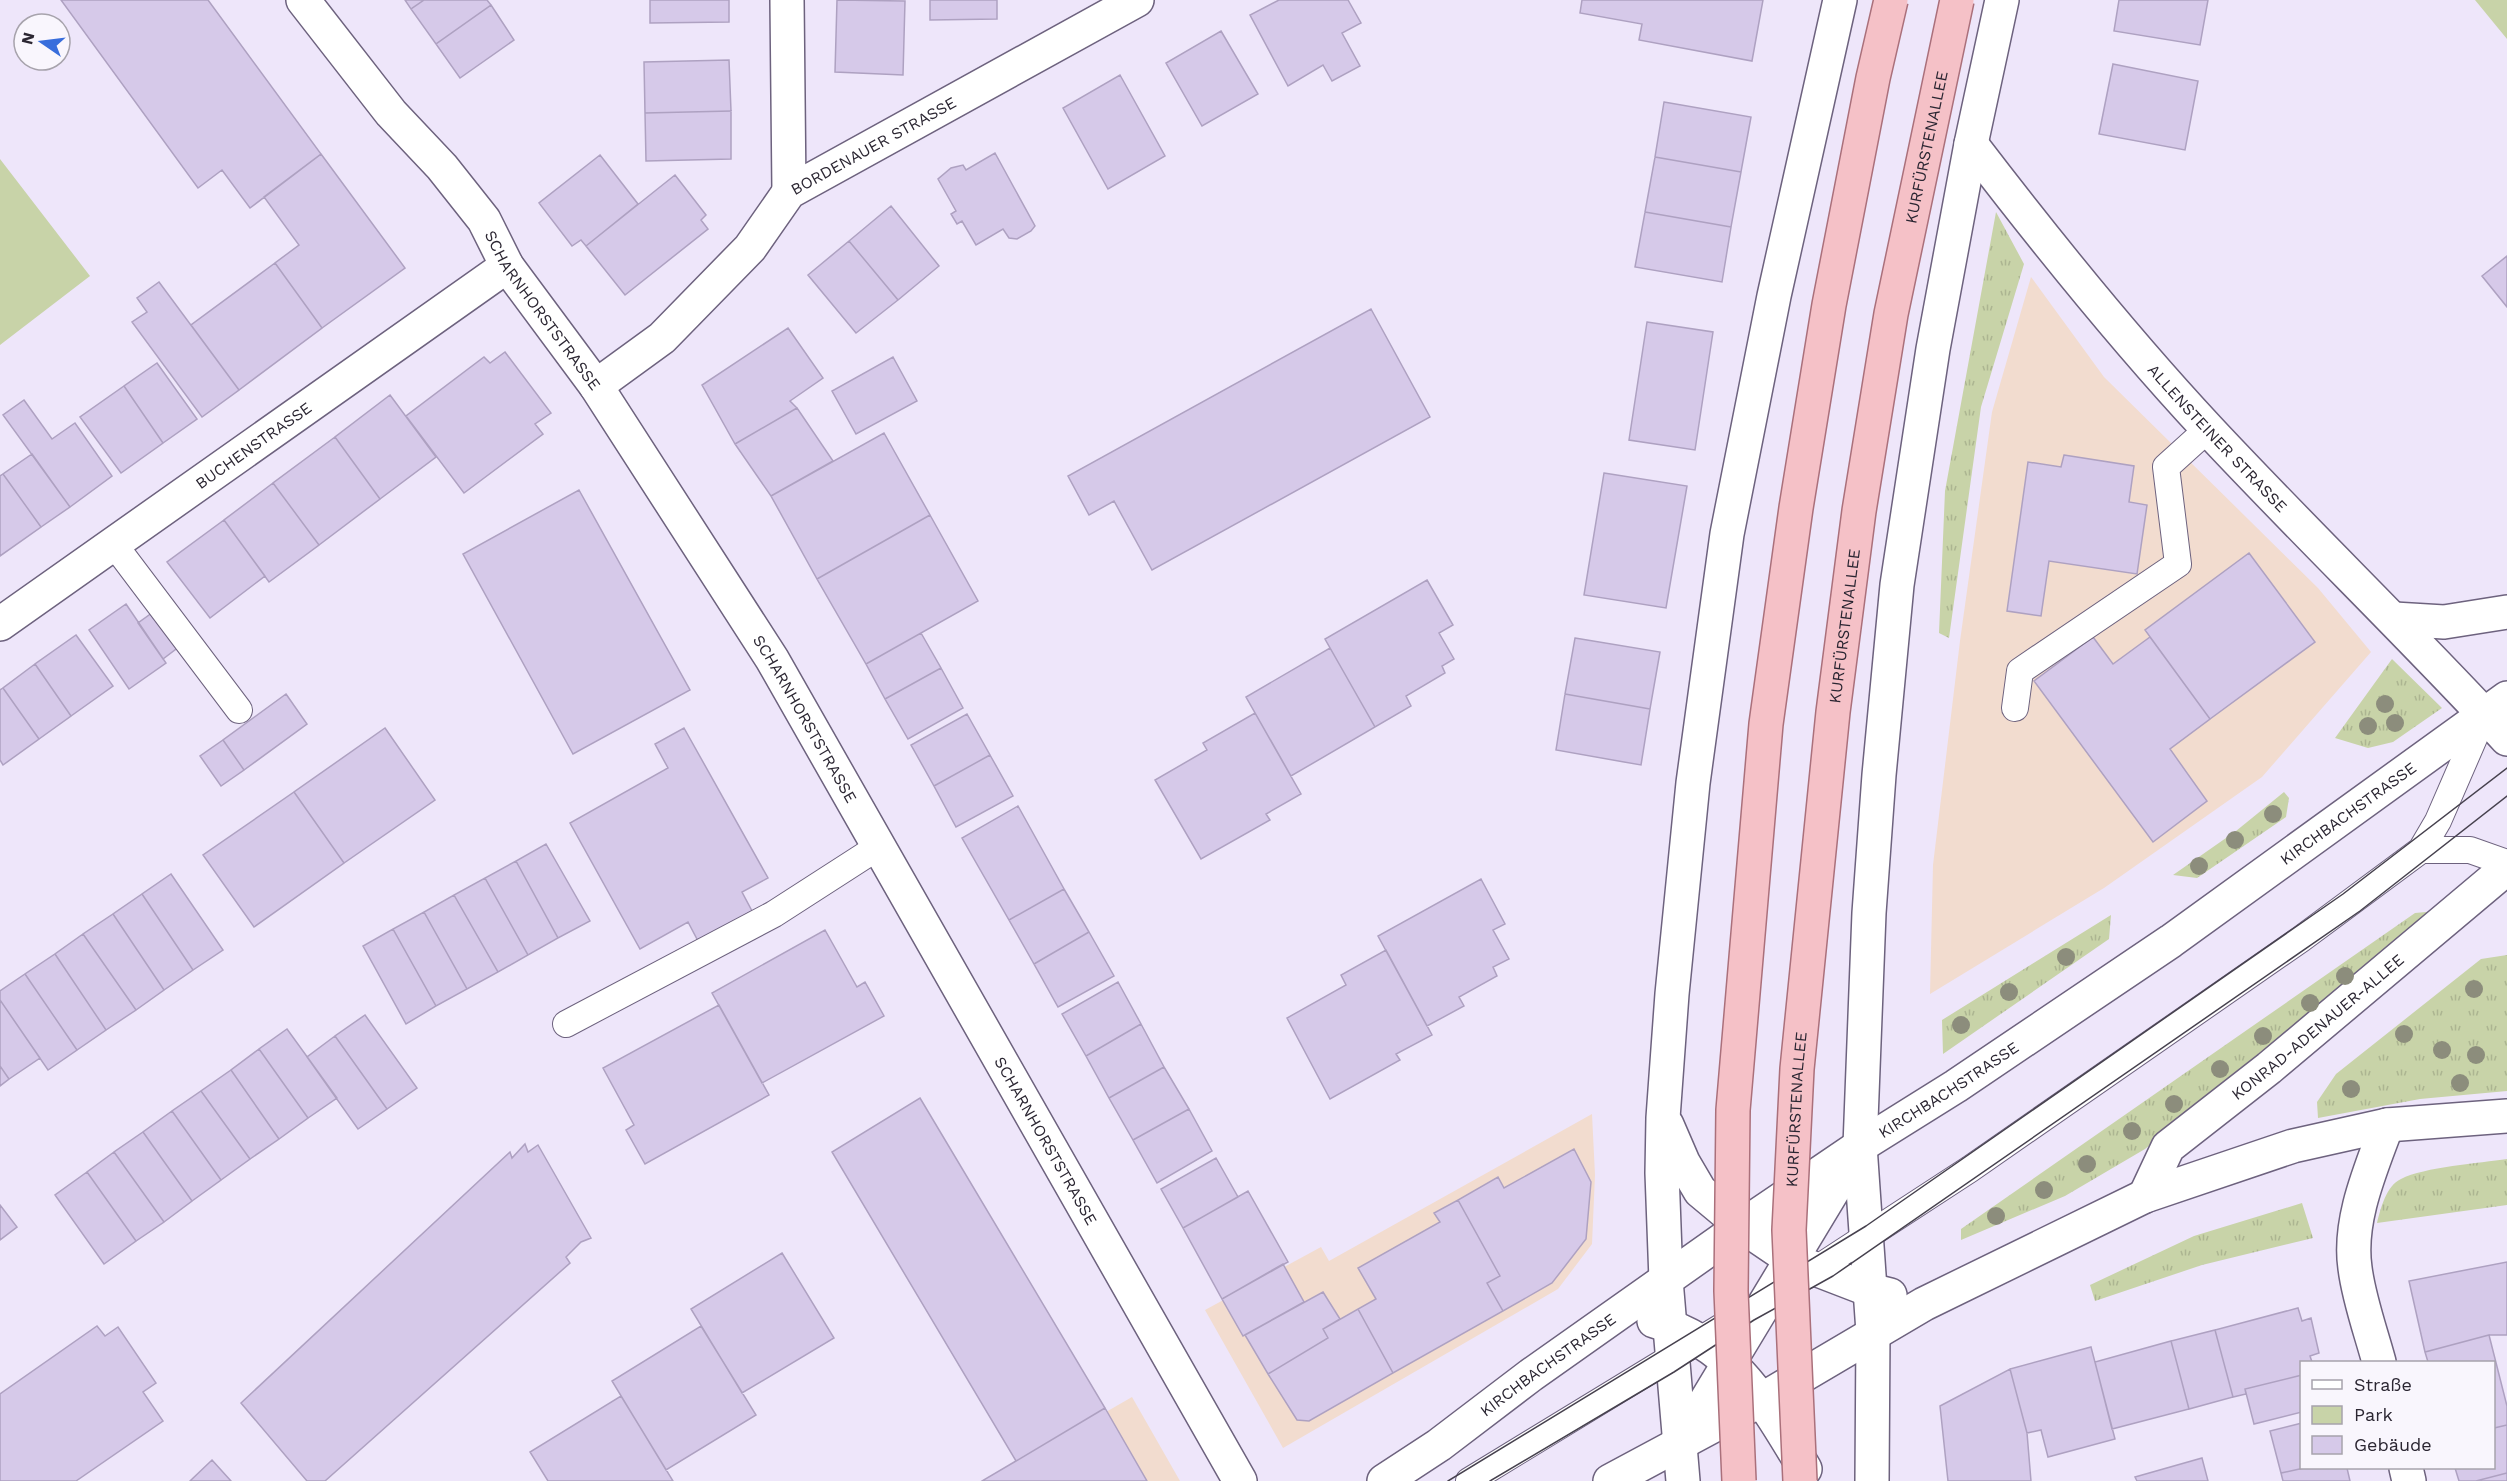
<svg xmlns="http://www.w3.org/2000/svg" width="2507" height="1481" font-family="'Work Sans',sans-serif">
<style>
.commercial{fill:#f2dccf}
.grass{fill:url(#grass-tufts)}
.park{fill:#c8d3a8}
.building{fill:#d6c9e9;stroke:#aea1c1;stroke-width:1.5}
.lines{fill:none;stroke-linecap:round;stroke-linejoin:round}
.lane-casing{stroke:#6d627e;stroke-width:28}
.street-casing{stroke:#6d627e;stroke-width:36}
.secondary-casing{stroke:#6d627e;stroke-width:36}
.lane{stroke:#fff;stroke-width:26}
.street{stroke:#fff;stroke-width:33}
.secondary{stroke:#fff;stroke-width:33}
.tram{stroke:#46414e;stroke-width:1.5}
.primary-bridge-casing{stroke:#aa707b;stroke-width:36;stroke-linecap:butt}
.primary-bridge{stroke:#f5c1c7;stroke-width:33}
.tree{fill:#8c8d7c}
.labels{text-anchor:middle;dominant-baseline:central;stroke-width:5;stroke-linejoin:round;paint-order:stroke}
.street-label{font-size:16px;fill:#2b2632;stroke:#f9f6fd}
</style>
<defs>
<pattern id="grass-tufts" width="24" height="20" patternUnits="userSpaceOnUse" patternTransform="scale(1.5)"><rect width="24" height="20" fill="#c8d3a8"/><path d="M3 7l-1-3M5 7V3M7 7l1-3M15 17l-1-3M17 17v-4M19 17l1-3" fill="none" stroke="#acb591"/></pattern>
</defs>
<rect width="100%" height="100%" fill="#eee6fa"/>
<path class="commercial" d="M2031,277L2104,377L2318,588L2371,652L2262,777L2104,888L1930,994L1933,865L1960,641L1992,412Z
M1592,1114L1595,1175L1592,1244L1558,1289L1283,1448L1205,1310L1321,1247L1329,1261Z
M1132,1397L1180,1481H986Z"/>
<path class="grass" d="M1996,212L2024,264L1981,407L1949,638L1939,633L1945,491Z
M2392,659L2442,708L2393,742L2368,748L2335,738Z
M2284,792L2289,798L2286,817L2197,878L2173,875L2236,831Z
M2437,911L2419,929L2145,1149L2065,1196L1961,1240V1229L2415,913Z
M2111,915L2109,939L1943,1054L1942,1020Z
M2507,955V1091L2420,1099L2318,1118L2317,1102L2336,1074L2481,959Z
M2507,1159V1205L2377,1223C2381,1208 2386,1186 2401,1179C2424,1167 2480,1163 2507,1159Z
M2302,1203L2313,1238L2202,1265L2095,1301L2090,1285L2194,1236Z"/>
<path class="park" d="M2475,0H2507V39Z
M0,159L90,276L0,345Z"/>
<path class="building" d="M61,0H208L321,154L250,208L222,170L198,188Z
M405,0H424L411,9Z
M424,0H487L491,5L436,44L411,9Z
M650,0H729V22L650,23Z
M837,0L905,1L903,75L835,72Z
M930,0H997V19L930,20Z
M1279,0H1348L1361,23L1342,33L1360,66L1332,81L1323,65L1288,86L1250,15Z
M1582,0H1763L1752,61L1639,40L1642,24L1580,13Z
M2119,0H2208L2200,45L2114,31Z
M491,5L514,40L460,78L436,44Z
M1221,31L1258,94L1202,126L1166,63Z
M729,60L731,111L645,113L644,62Z
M2113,64L2198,81L2185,150L2099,134Z
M1120,75L1165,156L1108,189L1063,108Z
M1664,102L1751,117L1741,172L1655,157Z
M731,111V159L646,161L645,113Z
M995,153L1035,226L1031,231L1017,239L1009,238L1003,229L976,245L962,221L957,224L951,214L956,211L938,179L951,168L963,165L966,170Z
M321,154L405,268L322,328L275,263L299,245L264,197Z
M600,155L638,204L586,246L581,240L572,246L539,203Z
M1655,157L1741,172L1731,227L1645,212Z
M675,175L706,215L701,220L708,229L625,295L586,246Z
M891,206L939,266L898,300L849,241Z
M1645,212L1731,227L1722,282L1635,267Z
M849,241L898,300L856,333L808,275Z
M2507,256V307L2482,276Z
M275,263L322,328L239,390L191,325Z
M159,282L239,390L202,417L132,322L147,312L137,298Z
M1371,309L1430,417L1152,570L1114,501L1089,515L1068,476Z
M1647,322L1713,332L1695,450L1629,440Z
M788,328L823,378L790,401L797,408L735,444L702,385Z
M505,352L551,413L535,424L543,434L464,493L406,416L484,357L490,363Z
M893,357L917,401L856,434L832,391Z
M157,363L197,419L163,443L124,386Z
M124,386L163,443L121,473L80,417Z
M390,395L436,457L380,499L335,437Z
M24,400L52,439L75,423L112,476L70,507L3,415Z
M797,408L833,461L771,496L735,444Z
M884,433L930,515L817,579L771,496Z
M335,437L380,499L319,545L273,483Z
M32,454L70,507L41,527L3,474Z
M2064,455L2134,466L2129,502L2147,505L2137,574L2049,561L2041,616L2007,611L2028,462L2061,467Z
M1604,473L1687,486L1666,608L1584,595Z
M3,474L41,527L0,556V476Z
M273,483L319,545L269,582L224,520Z
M579,490L690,690L573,754L463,554Z
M930,515L978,601L866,664L817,579Z
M224,520L265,576L210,618L167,562Z
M2249,553L2315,642L2210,719L2145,630Z
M1427,580L1453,625L1439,633L1454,659L1442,666L1445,673L1406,696L1411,706L1375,727L1325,639Z
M126,604L166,663L129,689L89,630Z
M156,610L180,646L163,659L138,623Z
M921,633L941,668L885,699L866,664Z
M76,635L113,686L71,716L35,664Z
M2093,637L2113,664L2150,637L2210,719L2170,749L2207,801L2153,842L2034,681Z
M1575,638L1660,652L1650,709L1565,694Z
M1330,648L1375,727L1291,776L1246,697Z
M35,664L71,716L39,739L3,688Z
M941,668L963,708L908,739L885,699Z
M3,688L39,739L3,765L0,760V690Z
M286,694L307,724L244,770L223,740Z
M1565,694L1650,709L1641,765L1556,750Z
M1255,713L1301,794L1266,814L1270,820L1201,859L1155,780L1207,750L1203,743Z
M967,714L990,755L934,786L911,745Z
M385,728L435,800L344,863L294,792Z
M684,728L768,878L742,892L752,911L698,941L688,922L640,949L570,823L668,768L655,744Z
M223,740L244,770L221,786L200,756Z
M990,755L1013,796L956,827L934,786Z
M294,792L344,863L254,927L203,855Z
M1018,806L1064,889L1009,920L962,838Z
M546,844L590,921L558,938L516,861Z
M516,861L558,938L528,955L485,878Z
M171,874L223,950L193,970L142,894Z
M485,878L528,955L498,972L454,895Z
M1481,879L1505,924L1493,930L1509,959L1493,967L1497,976L1459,997L1464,1006L1427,1026L1378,936Z
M1064,889L1089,932L1034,964L1009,920Z
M142,894L193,970L164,990L113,914Z
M454,895L498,972L467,989L424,912Z
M424,912L467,989L436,1006L393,929Z
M113,914L164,990L136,1010L83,934Z
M393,929L436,1006L406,1024L363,946Z
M825,930L857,987L865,982L884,1016L762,1083L712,993Z
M1089,932L1114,976L1058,1007L1034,964Z
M83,934L136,1010L106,1030L55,954Z
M1386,950L1432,1035L1396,1054L1400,1060L1330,1099L1287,1018L1346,985L1341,975Z
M55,954L106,1030L77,1050L25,974Z
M25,974L77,1050L48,1070L0,1000V991Z
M1118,982L1141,1024L1086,1056L1062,1014Z
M0,1000L40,1058L9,1079L0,1066Z
M719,1005L769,1095L645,1164L626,1130L634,1125L603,1068Z
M365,1015L417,1088L387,1109L335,1036Z
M1141,1024L1164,1067L1109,1098L1086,1056Z
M287,1029L337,1098L308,1118L259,1049Z
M335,1036L387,1109L358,1129L307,1057Z
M259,1049L308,1118L279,1139L231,1070Z
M0,1066L9,1079L0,1086Z
M1164,1067L1189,1109L1133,1140L1109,1098Z
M231,1070L279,1139L250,1159L201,1091Z
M201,1091L250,1159L221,1180L172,1111Z
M920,1098L1105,1408L1016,1461L832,1152Z
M1189,1109L1212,1151L1157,1183L1133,1140Z
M172,1111L221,1180L192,1201L143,1132Z
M143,1132L192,1201L164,1222L114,1152Z
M525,1144L528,1152L538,1145L591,1238L581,1242L566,1257L570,1263L325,1481H307L241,1403L510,1152L512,1158Z
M1574,1149L1591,1182L1586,1239L1552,1283L1503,1311L1487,1283L1500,1276L1458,1200L1498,1177L1504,1188Z
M114,1152L164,1222L136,1241L87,1172Z
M1216,1158L1238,1197L1183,1228L1161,1189Z
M87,1172L136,1241L104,1264L55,1195Z
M1248,1191L1288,1262L1222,1299L1183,1228Z
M1458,1200L1500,1276L1487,1283L1503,1311L1393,1373L1358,1309L1376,1299L1358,1268L1440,1222L1434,1213Z
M0,1205L17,1227L0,1240Z
M782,1253L834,1338L742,1393L691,1309Z
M2507,1262V1335H2489L2425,1352L2409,1281Z
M1283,1264L1304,1302L1243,1336L1222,1299Z
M1323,1292L1340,1319L1323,1329L1328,1338L1268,1374L1245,1335Z
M2298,1308L2302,1321L2311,1318L2319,1353L2310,1356L2312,1362H2302V1375L2245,1389L2246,1394L2233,1397L2215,1330Z
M1358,1309L1393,1373L1309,1421L1297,1420L1268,1374L1328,1338L1323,1329Z
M97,1326L105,1336L118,1327L156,1383L143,1392L163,1421L76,1481H0V1394Z
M701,1326L756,1415L666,1470L612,1381Z
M2215,1330L2233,1397L2189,1409L2171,1341Z
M2489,1335L2507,1406V1425L2494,1428V1362H2428L2425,1352Z
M2171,1341L2189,1409L2112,1429L2095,1362Z
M2091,1347L2115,1439L2048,1457L2041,1430L2027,1433L2010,1369Z
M2010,1369L2027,1433L2031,1481H1948L1940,1406Z
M2302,1375V1412L2254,1424L2245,1389Z
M621,1396L673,1481H548L530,1452Z
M1105,1408L1147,1481H982L1016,1461Z
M2302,1423V1468H2304L2281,1473L2270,1431Z
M2507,1425V1473L2476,1481H2459L2455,1468H2494V1428Z
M2202,1458L2208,1481H2137L2135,1477Z
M212,1460L231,1481H190Z
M2304,1468H2347L2350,1481H2283L2281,1473Z
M2507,1473V1481H2476Z"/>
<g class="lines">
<g class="lane-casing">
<path id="lane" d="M113,543L239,710
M2015,708L2020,671L2178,564L2166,467L2208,429
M2421,850L2438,821L2484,715
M566,1024L774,914L878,847
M1806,1276L1970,1169L2301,939L2421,850H2470L2507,863
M1469,1481L1746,1312"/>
</g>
<g class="street-casing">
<g id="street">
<path id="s1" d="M303,0L391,113L442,167L484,220L507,266L596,386L772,659L1240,1481"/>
<path d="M787,0L789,192"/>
<path id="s2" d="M596,386L662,338L750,248L789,192L1137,0"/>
<path id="s3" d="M0,624L507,266"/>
<path id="s4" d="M2145,1196L2168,1147L2269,1068L2507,868"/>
<path d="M2379,1362C2371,1332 2359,1300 2355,1268C2348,1220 2371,1169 2387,1125"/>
<path d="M2406,1468L2409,1481"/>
</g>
</g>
<g class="secondary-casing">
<g id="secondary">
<path id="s5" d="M1971,144C2046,242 2124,339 2208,429C2306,534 2410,634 2507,739"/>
<path d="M2394,619L2444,622L2507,612"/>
<path d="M1667,1125L1683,1162L1700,1191L1742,1226L1792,1260L1870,1290L1890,1295"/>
<path d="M1654,1321C1734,1344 1765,1403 1805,1469"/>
<path d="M1680,1444L1855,1154"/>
<path id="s6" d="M1384,1481L1439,1445L1531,1375L1742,1226L1860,1146L1956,1086L2171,941L2507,698"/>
<path d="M1610,1481L1763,1399L1924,1304L2145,1196L2293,1146L2387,1125L2507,1116"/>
<path d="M1683,1481L1666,1280L1662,1173L1663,1118L1672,994L1693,783L1727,534L1774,296L1840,0"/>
<path d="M1872,1481L1873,1332L1860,1146L1869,913L1879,775L1897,585L1933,349L1971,144L2002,0"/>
</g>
</g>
<use href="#lane" class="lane"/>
<use href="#street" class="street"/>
<use href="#secondary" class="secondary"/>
<path class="tram" d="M1448,1481L1866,1226L2343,894L2507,768
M1490,1481L1674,1372L1754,1320L1833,1276L2360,911L2507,796"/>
<g class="primary-bridge-casing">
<g id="primary-bridge">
<path d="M1739,1481L1731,1291L1733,1110L1766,724L1796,508L1829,305L1873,78L1891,0"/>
<path id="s7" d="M1800,1481L1789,1230L1797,1069L1833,712L1859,511L1891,314L1957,0"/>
</g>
</g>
<use href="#primary-bridge" class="primary-bridge"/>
</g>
<g class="tree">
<circle cx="2385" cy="704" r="9"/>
<circle cx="2395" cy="723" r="9"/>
<circle cx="2368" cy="726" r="9"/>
<circle cx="2273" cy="814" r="9"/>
<circle cx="2235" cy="840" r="9"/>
<circle cx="2199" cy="866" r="9"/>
<circle cx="2066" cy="957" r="9"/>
<circle cx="2345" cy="976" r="9"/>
<circle cx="2474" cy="989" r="9"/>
<circle cx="2009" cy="992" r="9"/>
<circle cx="2310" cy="1003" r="9"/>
<circle cx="1961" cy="1025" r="9"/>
<circle cx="2404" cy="1034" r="9"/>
<circle cx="2263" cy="1036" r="9"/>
<circle cx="2442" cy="1050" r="9"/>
<circle cx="2476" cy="1055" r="9"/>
<circle cx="2220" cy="1069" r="9"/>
<circle cx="2460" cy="1083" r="9"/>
<circle cx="2351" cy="1089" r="9"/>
<circle cx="2174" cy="1104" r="9"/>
<circle cx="2132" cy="1131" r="9"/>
<circle cx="2087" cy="1164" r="9"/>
<circle cx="2044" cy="1190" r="9"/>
<circle cx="1996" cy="1216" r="9"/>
</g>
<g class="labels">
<g class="street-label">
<text stroke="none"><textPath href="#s2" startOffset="372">BORDENAUER STRASSE</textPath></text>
<text stroke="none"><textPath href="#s7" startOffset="1344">KURFÜRSTENALLEE</textPath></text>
<text stroke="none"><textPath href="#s1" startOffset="393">SCHARNHORSTSTRASSE</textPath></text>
<text stroke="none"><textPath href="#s5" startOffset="384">ALLENSTEINER STRASSE</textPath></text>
<text stroke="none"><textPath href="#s3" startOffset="310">BUCHENSTRASSE</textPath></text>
<text stroke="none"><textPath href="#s7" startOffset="858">KURFÜRSTENALLEE</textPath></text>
<text stroke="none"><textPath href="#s1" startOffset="879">SCHARNHORSTSTRASSE</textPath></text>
<text stroke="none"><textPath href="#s6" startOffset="1173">KIRCHBACHSTRASSE</textPath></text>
<text stroke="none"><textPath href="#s4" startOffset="246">KONRAD-ADENAUER-ALLEE</textPath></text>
<text stroke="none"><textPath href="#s6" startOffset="687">KIRCHBACHSTRASSE</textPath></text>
<text stroke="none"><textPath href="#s7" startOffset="372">KURFÜRSTENALLEE</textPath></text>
<text stroke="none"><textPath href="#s1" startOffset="1365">SCHARNHORSTSTRASSE</textPath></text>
<text stroke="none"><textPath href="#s6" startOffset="201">KIRCHBACHSTRASSE</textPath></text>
</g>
</g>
<rect x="2300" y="1361" width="195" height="108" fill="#f9f6fd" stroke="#a7a3ac" stroke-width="1.5"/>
<rect x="2312" y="1380" width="30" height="9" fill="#ffffff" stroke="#a7a3ac" stroke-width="1.5"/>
<text x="2354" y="1391" font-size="18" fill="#2b2632">Straße</text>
<rect x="2312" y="1406" width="30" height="18" fill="#c8d3a8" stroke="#a7a3ac" stroke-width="1.5"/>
<text x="2354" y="1421" font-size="18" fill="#2b2632">Park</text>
<rect x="2312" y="1436" width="30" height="18" fill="#d6c9e9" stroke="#a7a3ac" stroke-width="1.5"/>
<text x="2354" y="1451" font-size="18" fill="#2b2632">Gebäude</text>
<g transform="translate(42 42) rotate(284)"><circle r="28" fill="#f9f6fd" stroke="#a7a3ac" stroke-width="1.5"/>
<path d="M0-4.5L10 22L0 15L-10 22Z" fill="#386ddc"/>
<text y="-9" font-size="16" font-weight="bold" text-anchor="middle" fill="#2b2632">N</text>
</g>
</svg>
